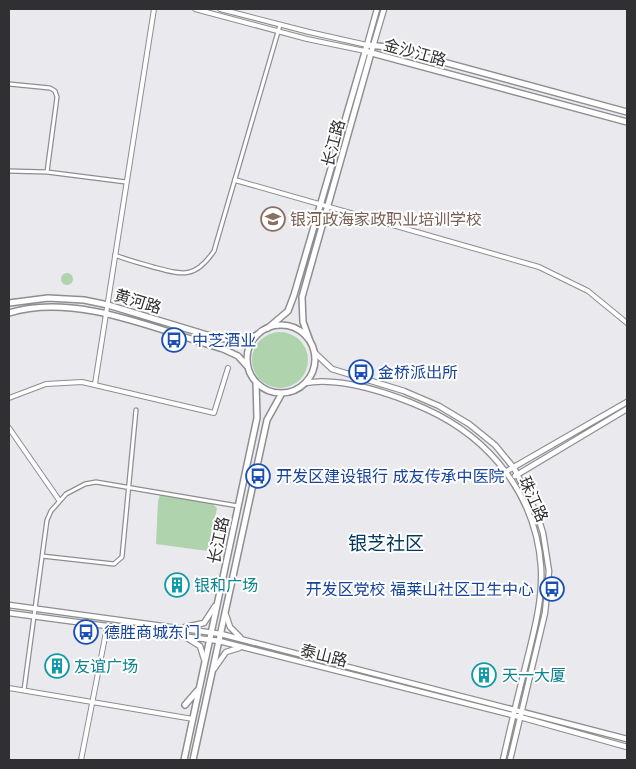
<svg xmlns="http://www.w3.org/2000/svg" width="636" height="769" font-family="'Libre Baskerville','Noto Sans SC',serif">
<style>
.green{fill:#aed3ad}
.lines{fill:none;stroke-linecap:round;stroke-linejoin:round}
.minor-casing{stroke:#8e8e92;stroke-width:5.5}
.tertiary-casing{stroke:#8e8e92;stroke-width:6}
.secondary-casing{stroke:#8e8e92;stroke-width:7}
.primary-casing{stroke:#8e8e92;stroke-width:8}
.minor{stroke:#fff;stroke-width:3}
.tertiary{stroke:#fff;stroke-width:4}
.secondary{stroke:#fff;stroke-width:4.5}
.primary{stroke:#fff;stroke-width:5}
.labels{text-anchor:middle;dominant-baseline:central;stroke-width:4;stroke-linejoin:round;paint-order:stroke}
.street-label{font-size:16px;fill:#303032;stroke:#fff}
.education-label{font-size:16px;fill:#785e54;stroke:#fff;text-anchor:start}
.transit-label{font-size:16px;fill:#164399;stroke:#fff;text-anchor:start}
.culture-label{font-size:16px;fill:#0d838f;stroke:#fff;text-anchor:start}
.quarter-label{font-size:19px;fill:#02385b;stroke:#fff}
</style>
<rect width="100%" height="100%" fill="#e9e9ee"/>
<path class="green" d="M61 279a6 6 0 1 1 12 0a6 6 0 1 1-12 0Z
M252 360a28 28 0 1 1 56 0a28 28 0 1 1-56 0Z
M160,495L213,504L217,508L208,551L156,544L158,501Z"/>
<g class="lines">
<g class="minor-casing">
<path id="minor" d="M9,84L50,88L55,91L57,97L47,172
M9,171L47,172L126,182
M115,255C127,260 140,263 153,267C183,275 195,279 214,251L280,25
M42,556L114,564L122,557L136,410
M24,690L47,520L51,511L66,494L85,484L96,482L238,506"/>
</g>
<g class="tertiary-casing">
<path id="tertiary" d="M195,9L307,39L365,51
M220,9L309,32L367,45
M235,180L539,267L588,291L627,323
M95,384L154,9
M9,398L46,384L82,382L214,413L228,368
M9,428L59,500
M9,688L193,719
M81,760L107,627"/>
</g>
<g class="secondary-casing">
<path id="secondary" d="M367,45L377,9
M371,53L384,9
M314,352L332,369L404,391L439,406L469,424L495,445L514,468L537,514L543,533L549,571L545,613L510,760
M305,383C340,376 393,394 426,409C490,438 536,495 541,567C543,601 533,635 525,668C517,699 510,729 503,760
M507,471L627,402
M515,476L627,409
M9,605L221,634L627,739
M9,613L219,641L520,717L627,747
M226,615L230,627L240,637
M185,627L204,623L215,606
M187,638L200,646L204,659
M214,669L226,652L239,648"/>
</g>
<g class="primary-casing">
<path id="primary" d="M368,52L627,122
M9,303L48,298L84,300L108,305L217,338L241,341L257,335
M9,313C76,292 159,331 223,349L238,356L248,367
M247 359a34 34 0 1 1 68 0a34 34 0 1 1-68 0Z
M268,328L288,311L294,295L367,45L388,47L627,112
M310,341L303,322L302,297L371,53
M185,705L197,691
M184,760L257,418L256,382
M193,760L267,420L282,393"/>
</g>
<use href="#minor" class="minor"/>
<use href="#tertiary" class="tertiary"/>
<use href="#secondary" class="secondary"/>
<use href="#primary" class="primary"/>
</g>
<defs>
<g id="school-ring" transform="scale(1.25)"><circle r="9.5" fill="#fff" stroke="#8d6e63" stroke-width="1.5"/><path d="M0-5L7-2L0 1L-7-2ZM-4 1L0 2.5L4 1V4Q0 6-4 4Z" fill="#8d6e63"/></g>
<g id="bus-ring" transform="scale(1.25)"><circle r="9.5" fill="#fff" stroke="#1a4fb4" stroke-width="1.5"/><path d="M-5-6H5V4H4V6H2V4H-2V6H-4V4H-5ZM-3.5-4V0h7V-4ZM-3.5 1.2v1.5H-2V1.2ZM2 1.2v1.5H3.5V1.2Z" fill="#1a4fb4"/></g>
<g id="building-ring" transform="scale(1.25)"><circle r="9.5" fill="#fff" stroke="#0f9aa8" stroke-width="1.5"/><path d="M-4-6H4V6H1V3H-1V6H-4ZM-2.5-4.3h1.7v1.8h-1.7ZM.8-4.3h1.7v1.8H.8ZM-2.5-1h1.7V.8h-1.7ZM.8-1h1.7V.8H.8Z" fill="#0f9aa8"/></g>
</defs>
<g fill-rule="evenodd">
<use href="#school-ring" x="273" y="219"/>
<use href="#bus-ring" x="174" y="340"/>
<use href="#bus-ring" x="361" y="372"/>
<use href="#bus-ring" x="258" y="476"/>
<use href="#building-ring" x="177" y="585"/>
<use href="#bus-ring" x="552" y="589"/>
<use href="#bus-ring" x="86" y="632"/>
<use href="#building-ring" x="57" y="666"/>
<use href="#building-ring" x="484" y="675"/>
</g>
<g class="labels">
<g class="street-label">
<text transform="translate(415 52) rotate(15)">金沙江路</text>
<text transform="translate(333 143) rotate(-75)">长江路</text>
<text transform="translate(138 301) rotate(17)">黄河路</text>
<text transform="translate(534 499) rotate(66)">珠江路</text>
<text transform="translate(218 540) rotate(-78)">长江路</text>
<text transform="translate(324 655) rotate(14)">泰山路</text>
</g>
<g class="education-label">
<text x="290" y="219">银河政海家政职业培训学校</text>
</g>
<g class="transit-label">
<text x="192" y="340">中芝酒业</text>
<text x="378" y="372">金桥派出所</text>
<text x="276" y="476">开发区建设银行 成友传承中医院</text>
<text x="534" y="589" text-anchor="end">开发区党校 福莱山社区卫生中心</text>
<text x="104" y="632">德胜商城东门</text>
</g>
<g class="culture-label">
<text x="194" y="585">银和广场</text>
<text x="74" y="666">友谊广场</text>
<text x="502" y="675">天一大厦</text>
</g>
<g class="quarter-label">
<text x="386" y="543">银芝社区</text>
</g>
</g>
<rect width="636" height="769" fill="none" stroke="#303032" stroke-width="20"/>
</svg>
